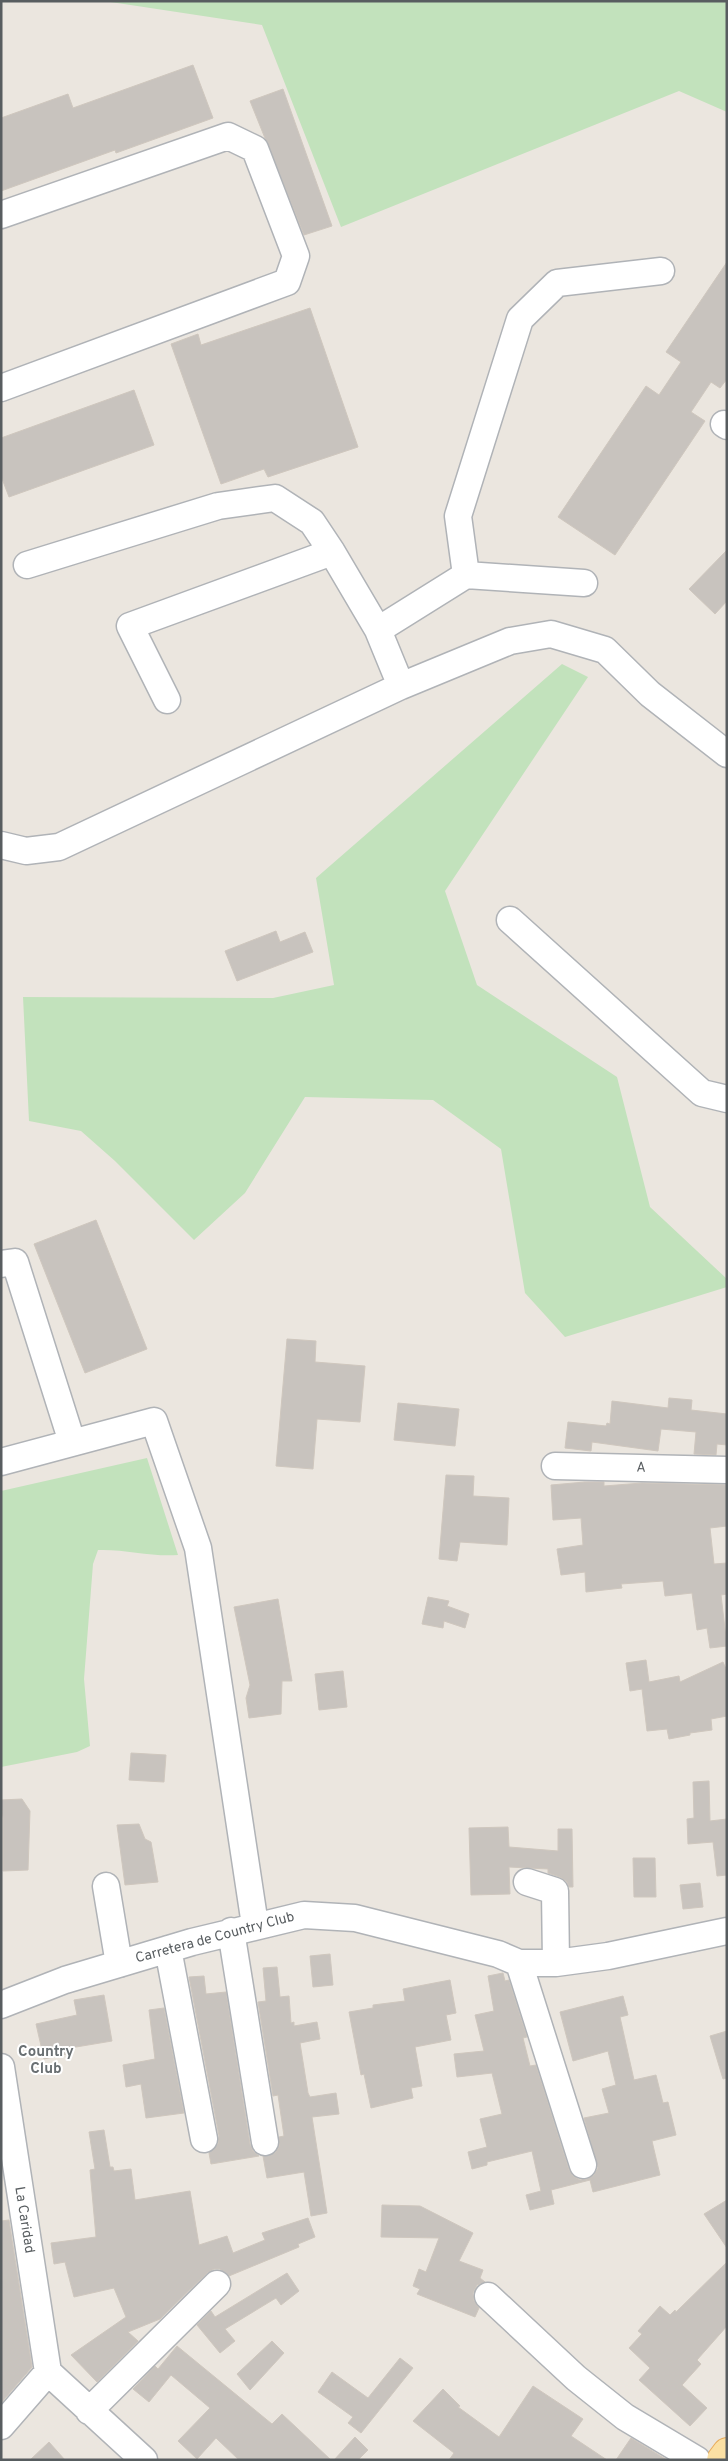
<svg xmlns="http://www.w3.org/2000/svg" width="728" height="2461" font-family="Overpass,sans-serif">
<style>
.green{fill:#c2e2bc}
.building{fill:#c8c3be;stroke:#cfc7be}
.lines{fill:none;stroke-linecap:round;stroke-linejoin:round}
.minor-casing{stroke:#b0b3b7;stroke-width:29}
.major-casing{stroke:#e9ab59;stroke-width:30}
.minor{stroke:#fff;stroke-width:26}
.major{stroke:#fbe0a4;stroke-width:28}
.labels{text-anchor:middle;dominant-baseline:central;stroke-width:4;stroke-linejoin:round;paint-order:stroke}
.street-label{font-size:14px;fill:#585d60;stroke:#fff}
.neighbourhood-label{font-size:15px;font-weight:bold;fill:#696f72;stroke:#fff}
</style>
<rect width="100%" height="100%" fill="#ebe6df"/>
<path class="green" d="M104,1H727V112L679,91L341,227L262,25Z
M562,664L588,677L445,891L477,985L617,1077L650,1207L727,1279V1287L565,1337L525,1293L501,1149L433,1100L305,1097L245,1193L194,1240L115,1161L81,1131L29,1121L23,997L273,998L334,985L316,878Z
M147,1458L178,1555C151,1557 125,1549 98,1550L93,1564L84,1679L90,1746L77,1752L1,1767V1491Z"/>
<path class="building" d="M193,65L213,118L116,153L115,150L1,191V118L68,94L73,108Z
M283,89L332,226L304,235L250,101Z
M727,262V379L720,388L711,382L691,412L705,421L615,555L558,517L646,386L659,395L681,362L666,352Z
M310,308L358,447L268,477L264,469L221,484L171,344L198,334L201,345Z
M134,390L154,445L9,497L1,476V438Z
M727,550V601L715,614L689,589Z
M276,931L280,942L305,932L313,952L237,981L225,951Z
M96,1220L147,1349L85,1373L34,1244Z
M287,1339L316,1341L315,1362L365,1366L360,1422L317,1419L313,1469L276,1466Z
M669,1398L692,1400L691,1410L727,1414V1445L717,1444L716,1455L694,1454L696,1432L661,1429L658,1451L592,1442L591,1451L565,1448L568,1422L606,1426L607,1423L610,1424L612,1401L668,1408Z
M398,1403L459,1409L455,1446L394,1440Z
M446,1475L474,1476L473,1496L509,1498L507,1545L460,1542L457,1561L439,1559Z
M585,1482H604V1486L642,1483L727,1485V1526L710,1528L714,1564L727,1563V1594L721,1595L727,1646L710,1648L707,1628L697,1630L692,1593L665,1596L663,1581L621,1584L622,1588L586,1592L585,1572L561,1575L557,1549L583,1545L581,1518L553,1520L551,1485Z
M428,1597L449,1601L447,1606L469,1614L465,1628L444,1621L443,1628L422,1624Z
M278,1599L292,1681H282L281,1714L249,1718L246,1698L250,1685L234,1607Z
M646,1660L649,1682L679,1676L680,1682L723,1662L727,1671V1716L711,1719L712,1730L690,1733V1735L669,1739L667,1729L647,1731L642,1689L630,1691L626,1663Z
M343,1671L347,1707L319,1710L315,1674Z
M131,1753L166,1755L164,1782L129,1780Z
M709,1781L710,1821L727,1819V1875L717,1876L713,1842L688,1844L687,1819L694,1818L693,1782Z
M22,1799L30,1811L28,1870L3,1871V1818L1,1800Z
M139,1824L145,1839L151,1842L158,1882L125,1885L117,1825Z
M508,1827L509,1847L558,1851V1829H572L573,1887H569L567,1882L560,1877L548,1873V1869L509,1867L510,1894L471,1895L469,1828Z
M633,1858H655L656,1897H634Z
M700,1883L703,1907L683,1909L680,1885Z
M330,1954L333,1985L313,1987L310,1956Z
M277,1967L280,1997L289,1996L291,2023L294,2022V2026L317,2022L320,2039L300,2043L308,2093L310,2097L336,2093L339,2114L312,2117L327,2213L311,2216L304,2172L267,2178L263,2156L275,2153L279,2147V2137L284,2136L278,2095L273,2096L258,2002L266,2001L263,1968Z
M503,1973L505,1981L509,1980L527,2037L523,2038L530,2066L536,2065L569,2170L573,2176L580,2180L587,2179L594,2175L598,2168L584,2118L609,2113L602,2089L616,2085L608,2051L573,2061L560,2012L623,1996L628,2015L620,2017L634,2080L656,2075L663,2103L668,2102L676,2135L652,2141L660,2175L593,2192L590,2180L551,2190L554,2204L530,2210L526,2195L541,2191L532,2151L487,2162V2165L472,2169L468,2152L487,2147L480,2119L502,2114L492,2073L457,2077L454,2054L484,2051L475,2015L494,2011L488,1976Z
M204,1976L206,1994L226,1992L250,2144L253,2151L259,2156L211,2164L209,2153L218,2144L219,2136L189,1977Z
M450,1980L456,2013L446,2015L451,2040L415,2047L422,2086L411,2088L413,2098L371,2108L364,2074L361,2075L349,2012L373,2008V2005L405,2001L403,1989Z
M104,1995L112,2041L70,2048L71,2053L44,2059L36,2024L77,2015L74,2000Z
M164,2008L184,2113L146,2118L141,2084L126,2087L123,2065L155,2059L149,2010Z
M727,2031V2078L723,2079L710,2036Z
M104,2130L110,2167H113L114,2171L131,2169L135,2200L190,2191L199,2245L227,2236L233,2253L265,2240L262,2233L308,2218L315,2237L298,2244L299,2247L229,2276L220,2269H214L207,2273L160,2319L128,2332L138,2341L97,2382L71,2355L126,2317L114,2288L74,2297L65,2262L54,2264L51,2243L96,2237L90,2170L95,2169L89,2132Z
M727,2200V2248L704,2214Z
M382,2205L420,2206L473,2233L459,2261L483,2270L480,2278L485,2282L477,2285L473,2293L474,2301L479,2308L475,2317L417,2294L420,2289L413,2286L419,2269L426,2272L439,2238L381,2237Z
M9,2220L32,2367L1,2403V2221Z
M727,2262V2326L697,2360L701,2364L682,2385L707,2408L690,2426L639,2380L650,2368L629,2348L642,2334L638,2331L660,2306L670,2315L675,2310L676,2312Z
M287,2273L299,2291L281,2305L276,2298L225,2329L235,2341L220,2353L197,2325L211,2311L215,2317Z
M272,2341L284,2353L250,2390L237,2374Z
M177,2346L272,2424L282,2414L331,2460H239L216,2438L197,2459L178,2441L210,2408L171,2375L149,2402L133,2389L155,2366L158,2369Z
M400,2358L413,2368L361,2433L348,2423L353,2417L318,2392L332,2372L368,2398Z
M533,2386L583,2419L571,2436L607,2460H449L454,2453L413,2421L443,2389L460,2406L458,2407L499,2437Z
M355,2437L368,2450L358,2460H334Z
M631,2438L667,2460H616Z
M49,2442L65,2460H30Z"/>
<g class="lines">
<g class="minor-casing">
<path id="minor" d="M1,215L228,136L255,149L296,256L287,282L1,388
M724,424L727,426
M27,565L218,506L275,498L312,522L332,552
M466,575L458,516L520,319L557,283L661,271
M378,630L466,575L584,583
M167,700L130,626L332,552L378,630L401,686
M1,845L26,851L59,847L401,686L510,641L551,634L605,650L650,694L727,754
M510,920L702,1093L727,1099
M1,1264L15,1262L72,1442
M1,1462L154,1421L198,1548L255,1925
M555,1466L727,1470
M527,1882L555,1891L556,1963
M106,1886L119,1964
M231,1931L265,2142
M168,1949L204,2139
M519,1963L583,2165
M1,2005L65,1980L192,1942L304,1915L355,1918L498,1954L519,1963H556L608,1956L727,1931
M1,2067L48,2372L144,2460
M488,2296L576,2378L625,2417L697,2460
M89,2411L217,2284
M1,2426L48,2372"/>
</g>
<g class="major-casing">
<path id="major" d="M721,2460L727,2452"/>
</g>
<use href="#minor" class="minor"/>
<use href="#major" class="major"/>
</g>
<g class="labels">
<g class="street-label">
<text transform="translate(641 1468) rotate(1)">A</text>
<text transform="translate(215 1938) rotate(-15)">Carretera de Country Club</text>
<text transform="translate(24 2220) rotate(81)">La Caridad</text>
</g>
<g class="neighbourhood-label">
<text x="46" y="2052">Country<tspan x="46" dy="17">Club</tspan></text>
</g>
</g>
<rect width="728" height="2461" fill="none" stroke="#585d60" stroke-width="5"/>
</svg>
